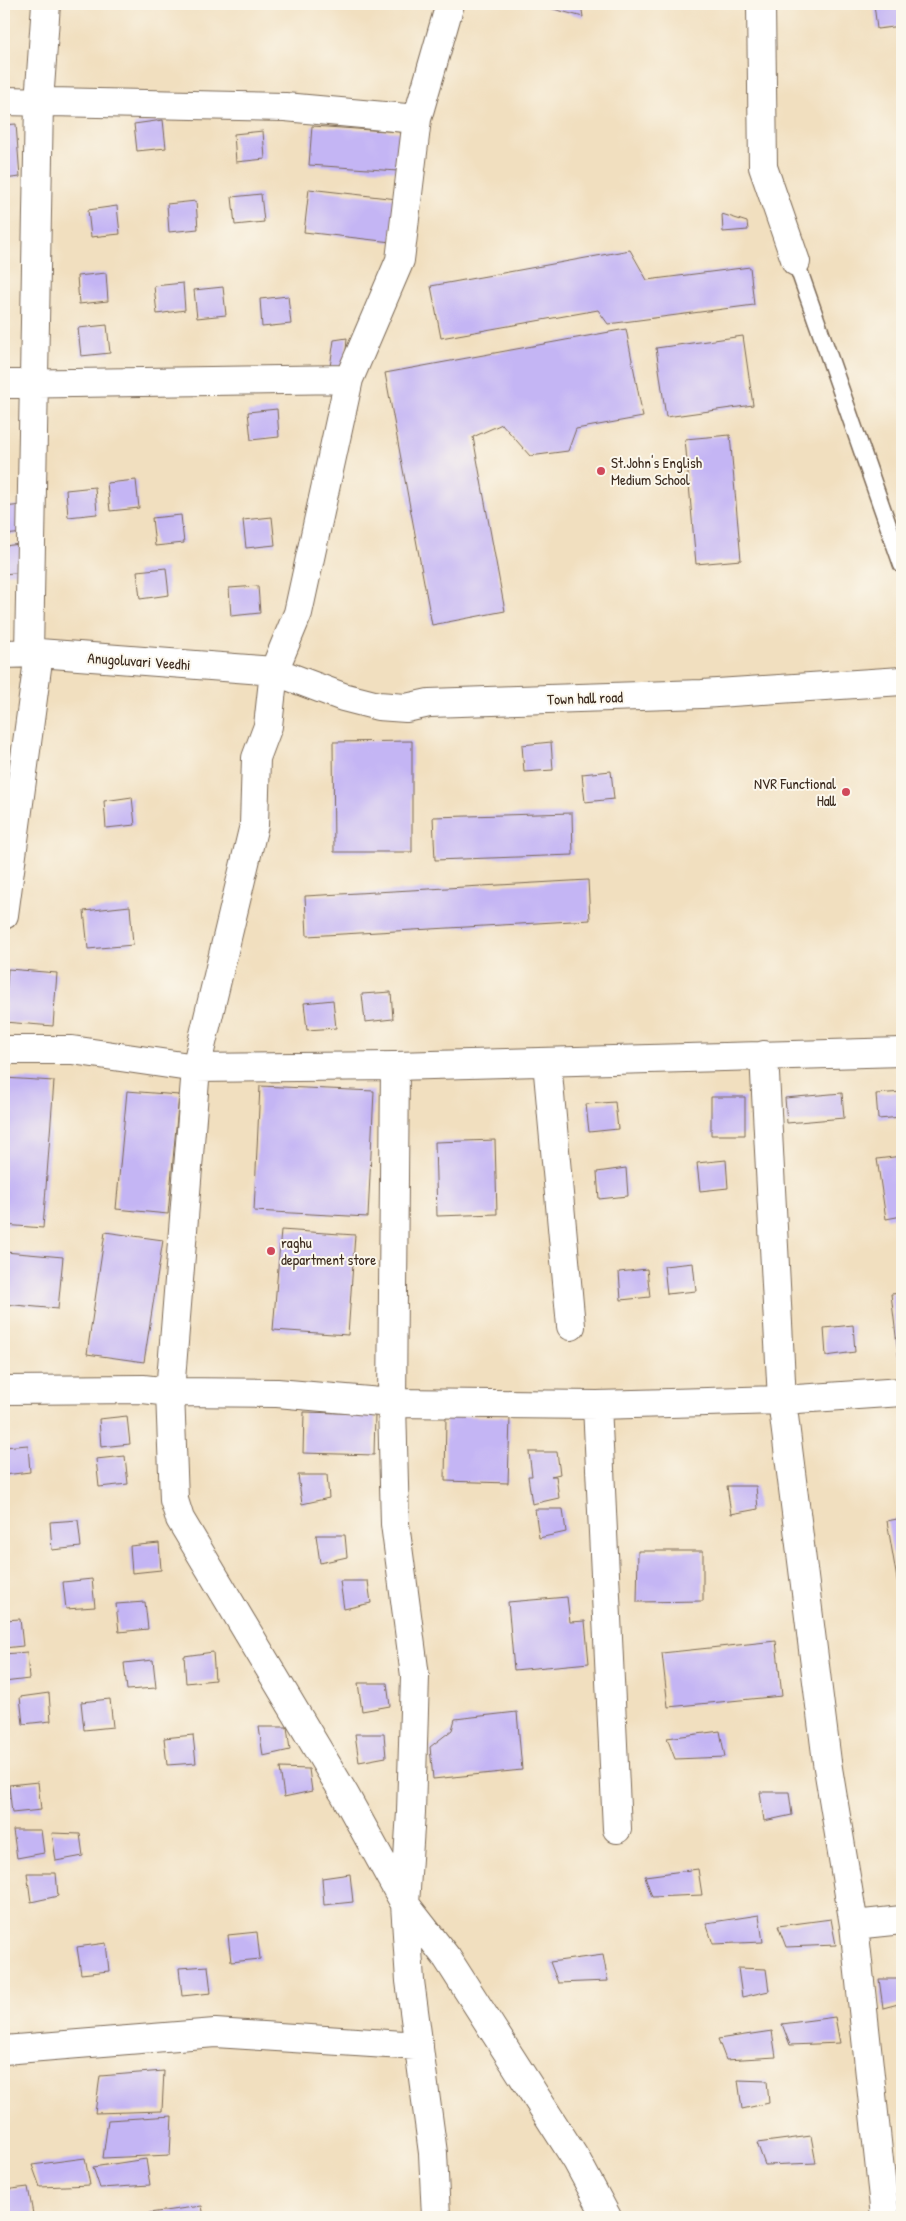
<svg xmlns="http://www.w3.org/2000/svg" width="906" height="2221" font-family="'Patrick Hand',sans-serif">
<style>
.building{fill:#c4b5f4}
.lines{fill:none;stroke-linecap:round;stroke-linejoin:round}
.lane-casing{stroke:#7b6956;stroke-width:19}
.street-casing{stroke:#7b6956;stroke-width:30}
.lane{stroke:#fff;stroke-width:16}
.street{stroke:#fff;stroke-width:28}
.poi-dot{fill:#d1495b;stroke:#fbf7ec;stroke-width:2}
.labels{text-anchor:middle;dominant-baseline:central;stroke-width:4;stroke-linejoin:round;paint-order:stroke}
.poi-label{font-size:15px;fill:#3b2a1e;stroke:#fbf7ec;text-anchor:start}
.street-label{font-size:15px;fill:#3b2a1e;stroke:#fbf7ec}
</style>
<rect width="100%" height="100%" fill="#fbf7ec"/>
<filter id="ink" filterUnits="userSpaceOnUse"><feTurbulence type="fractalNoise" baseFrequency=".02" numOctaves="2"/><feDisplacementMap in="SourceGraphic" scale="10" xChannelSelector="R" yChannelSelector="G"/><feConvolveMatrix kernelMatrix="1 2 1 2 8 2 1 2 1" color-interpolation-filters="sRGB"/></filter>
<filter id="wash" filterUnits="userSpaceOnUse"><feTurbulence type="fractalNoise" baseFrequency=".0096" numOctaves="4" result="noise"/><feDisplacementMap in="SourceGraphic" scale="20" xChannelSelector="R" yChannelSelector="G"/><feGaussianBlur stdDeviation="1.12" result="paint"/><feColorMatrix in="noise" values="0 0 0 0 0 0 0 0 0 0 0 0 0 0 0 0 0 1.4 0 .05"/><feComposite in="paint" operator="in"/></filter>
<g filter="url(#wash)">
<rect width="100%" height="100%" fill="#f1dfbf"/>
<g id="blocks">
<path class="building" d="M535,4H581L583,17Z
M874,4H902V26L877,29Z
M163,120L166,148L137,151L134,124Z
M16,124L20,177L4,179V125Z
M312,126L401,132L398,171L309,165Z
M263,131L265,159L236,162L234,134Z
M309,189L397,199L391,242L304,232Z
M261,194L264,222L235,225L232,197Z
M196,201L198,229L169,232L167,204Z
M117,206L120,234L91,237L88,210Z
M722,214L747,222L748,230L723,232Z
M630,250L647,280L750,267L754,305L608,324L598,310L441,338L431,286Z
M106,273L108,301L79,304L77,276Z
M183,283L185,310L157,314L154,286Z
M223,287L226,315L197,318L194,290Z
M288,296L291,324L262,327L260,299Z
M107,325L110,353L81,356L78,328Z
M626,329L643,417L576,429L568,451L530,456L502,424L473,437L505,611L432,625L385,373Z
M743,336L753,405L666,417L656,348Z
M347,338L345,365L330,367L334,340Z
M277,409L279,437L251,440L248,412Z
M730,435L741,560L696,564L685,439Z
M136,480L139,508L110,511L107,483Z
M95,487L97,514L68,517L66,490Z
M22,505L24,533L4,535V507Z
M181,515L184,543L155,546L152,518Z
M272,517L275,545L246,548L243,520Z
M20,544L23,572L4,574V546Z
M166,568L169,595L140,599L137,571Z
M258,586L260,613L231,616L229,588Z
M412,741V852H334L333,742Z
M551,742L553,770L524,772L522,745Z
M611,771L614,799L585,802L582,774Z
M132,797L135,825L106,828L104,801Z
M572,813L573,855L435,860L433,817Z
M588,880L590,920L307,936L305,896Z
M130,906L133,945L88,949L84,911Z
M8,969L57,973L53,1026L4,1022Z
M391,992L393,1019L365,1022L362,994Z
M333,1000L336,1028L307,1030L304,1003Z
M4,1078L54,1081L43,1228L4,1225Z
M260,1086L374,1091L368,1217L254,1211Z
M127,1091L179,1095L168,1214L116,1209Z
M902,1092V1117L878,1119L876,1094Z
M842,1093L844,1118L787,1123L785,1098Z
M711,1097H745V1135H711Z
M615,1102L618,1129L589,1132L586,1104Z
M495,1140L497,1214L437,1216L435,1142Z
M902,1156V1216L886,1219L877,1159Z
M726,1160L728,1188L700,1191L697,1163Z
M626,1168L628,1196L599,1199L597,1172Z
M281,1230L355,1235L348,1335L273,1330Z
M105,1232L163,1240L144,1362L87,1354Z
M5,1252L63,1257L58,1309L4,1304Z
M693,1263L696,1291L667,1294L664,1266Z
M647,1269L650,1297L621,1300L619,1272Z
M902,1293V1361H899L891,1294Z
M853,1325L855,1352L826,1356L824,1328Z
M304,1412L375,1414L374,1455L303,1453Z
M127,1416L130,1444L101,1447L99,1419Z
M446,1416L510,1417L508,1483L445,1481Z
M28,1445L30,1472L4,1475V1447Z
M529,1452H557L560,1474L551,1476H556L559,1498L532,1504L528,1476H532Z
M125,1456L128,1484L99,1487L96,1459Z
M298,1475H327L329,1498L302,1504Z
M727,1486H756L758,1509L731,1514Z
M535,1509H563L566,1532L539,1538Z
M902,1518V1584L898,1585L887,1521Z
M78,1520L81,1547L52,1550L50,1522Z
M316,1535H345L347,1557L320,1563Z
M159,1543L161,1570L132,1573L130,1546Z
M638,1551H703V1601L637,1602Z
M92,1579L95,1607L66,1609L63,1582Z
M340,1581H368L371,1603L344,1609Z
M567,1597L570,1622L585,1621L589,1663L514,1670L508,1602Z
M145,1602L148,1629L119,1632L116,1604Z
M20,1619L23,1646L4,1648V1620Z
M776,1641L782,1696L668,1707L662,1653Z
M27,1652L29,1679L4,1682V1654Z
M213,1652L215,1680L186,1683L184,1656Z
M153,1660L156,1688L127,1690L124,1663Z
M358,1683H387L390,1706L362,1711Z
M49,1693L51,1721L23,1724L20,1697Z
M110,1699L113,1727L84,1730L81,1702Z
M517,1712L522,1770L433,1779L430,1747L452,1730L455,1719Z
M259,1727H287L290,1750L263,1756Z
M720,1731L725,1757L675,1759L667,1738Z
M355,1734H384L386,1757L359,1762Z
M193,1735L196,1763L167,1765L164,1738Z
M280,1768L309,1769L312,1791L284,1797Z
M38,1782L41,1810L12,1813L9,1785Z
M760,1792H789L792,1815L764,1821Z
M13,1830H41L44,1853L17,1858Z
M52,1833L80,1834L83,1856L56,1861Z
M698,1869L702,1895L652,1897L645,1876Z
M27,1873H56L58,1896L31,1902Z
M350,1874L353,1902L324,1905L322,1878Z
M759,1915L763,1942L713,1944L706,1923Z
M831,1919L836,1945L786,1947L778,1926Z
M257,1932L260,1959L231,1962L228,1935Z
M106,1943L109,1971L81,1974L77,1947Z
M603,1955L608,1981L558,1983L550,1962Z
M208,1966L211,1993L182,1996L179,1968Z
M738,1968L766,1969L769,1991L742,1997Z
M879,1979H902V2003L883,2008Z
M835,2017L840,2043L790,2045L782,2024Z
M772,2031L776,2057L726,2060L718,2039Z
M164,2071L162,2111L95,2113L100,2076Z
M738,2080L767,2081L769,2103L742,2109Z
M172,2116L170,2155L103,2158L108,2120Z
M811,2136L816,2163L765,2165L757,2143Z
M85,2158L90,2185L40,2187L32,2165Z
M146,2159L150,2185L100,2188L93,2167Z
M28,2187L33,2214L4,2215V2190Z
M202,2206L204,2217H150L149,2213Z"/>
</g>
</g>
<g filter="url(#ink)">
<use href="#blocks" fill-opacity="0" stroke="#7b6956" stroke-width="1"/>
<g class="lines">
<g class="lane-casing">
<path id="lane" d="M796,262L902,565"/>
</g>
<g class="street-casing">
<path id="street" d="M450,4L417,119L400,260L349,379L298,613L274,671L268,726L256,758L254,825L196,1068L170,1392L174,1500L180,1519L345,1795L405,1904L447,1958L577,2161L607,2217
M761,4L763,167L796,262
M4,101L285,107L417,119
M4,384L349,379
M29,653L39,102L46,4
M4,654L39,653L274,671L343,697L378,706L406,708L429,703L702,694L902,681
M4,915L39,653
M4,1050H72L196,1068L395,1066L902,1052
M764,1055L782,1400L827,1762L854,1925L885,2217
M547,1062L571,1326
M395,1066L392,1403L395,1524L415,1676L411,1812L405,1904L410,1981L433,2153L436,2217
M4,1390L143,1389L170,1392L277,1393L392,1403L597,1405L782,1400L902,1392
M597,1405L617,1829
M854,1925L902,1920
M4,2050L215,2033L419,2046"/>
</g>
<use href="#lane" class="lane"/>
<use href="#street" class="street"/>
</g>
</g>
<g class="poi-dot">
<circle cx="601" cy="471" r="5"/>
<circle cx="846" cy="792" r="5"/>
<circle cx="271" cy="1251" r="5"/>
</g>
<g class="labels">
<g class="poi-label">
<text x="611" y="462">St.John's English<tspan x="611" dy="17">Medium School</tspan></text>
<text x="836" y="783" text-anchor="end">NVR Functional<tspan x="836" dy="17">Hall</tspan></text>
<text x="281" y="1242">raghu<tspan x="281" dy="17">department store</tspan></text>
</g>
<g class="street-label">
<text transform="translate(139 661) rotate(4)">Anugoluvari Veedhi</text>
<text transform="translate(585 698) rotate(-2)">Town hall road</text>
</g>
</g>
<rect width="906" height="2221" fill="none" stroke="#fbf7ec" stroke-width="20"/>
</svg>
